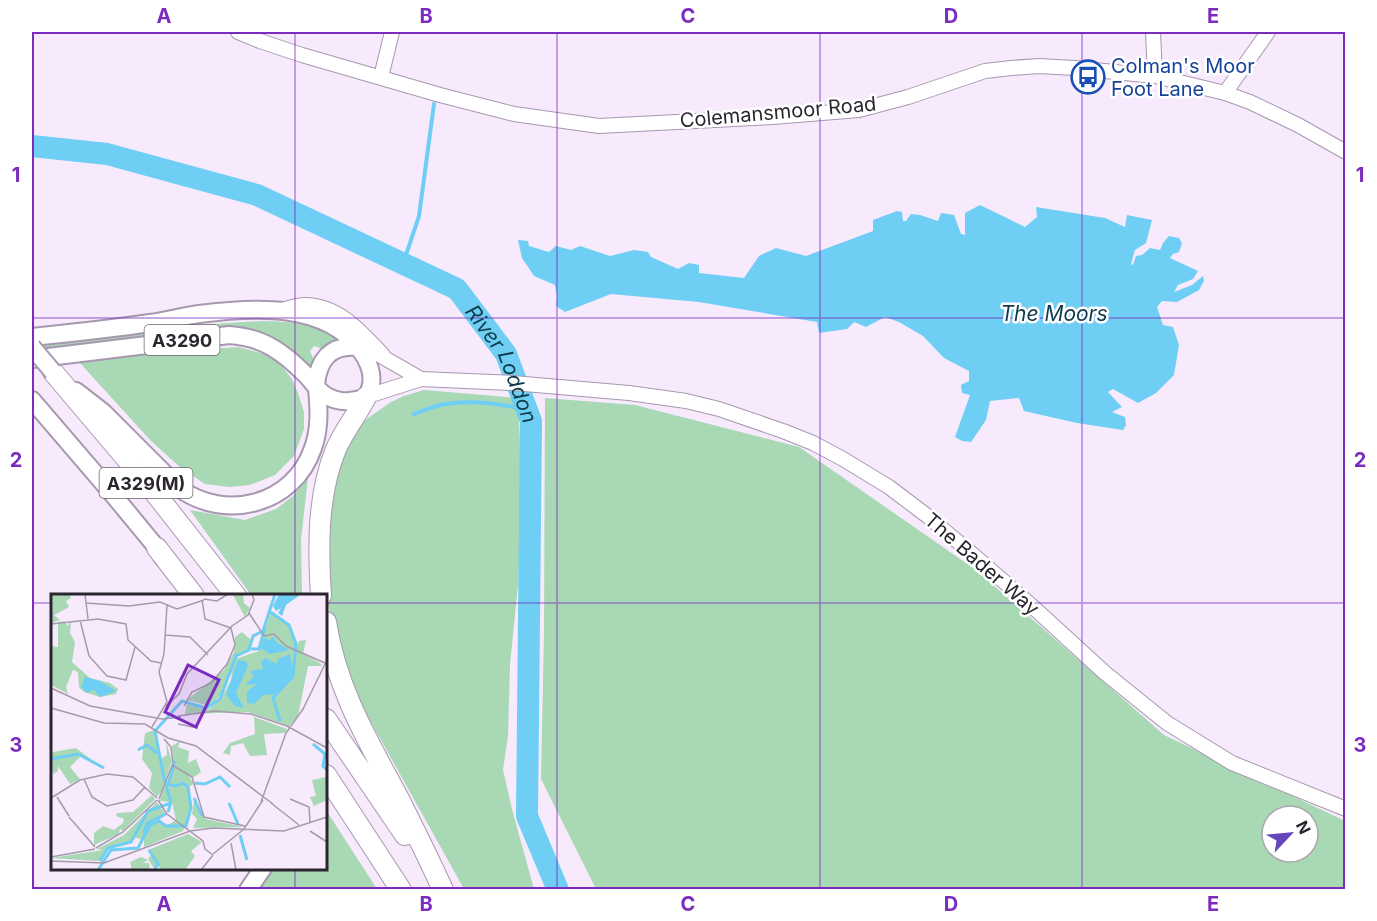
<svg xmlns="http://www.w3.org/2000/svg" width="1377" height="921" font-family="Inter,sans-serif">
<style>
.green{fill:#a8d8b4;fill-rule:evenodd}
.water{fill:#6ecef4}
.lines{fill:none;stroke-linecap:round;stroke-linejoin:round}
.stream{stroke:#6ecef4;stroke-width:4}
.river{stroke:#6ecef4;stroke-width:22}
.minor-casing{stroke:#a798af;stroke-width:16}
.major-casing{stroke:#a798af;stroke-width:20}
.highway-casing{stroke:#a798af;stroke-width:22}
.minor{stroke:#fff;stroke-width:14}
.major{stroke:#fff;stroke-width:16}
.highway{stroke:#fff;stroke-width:20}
.major-bridge-casing{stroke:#a798af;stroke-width:20;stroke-linecap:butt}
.major-bridge{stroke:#fff;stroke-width:16}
.grid{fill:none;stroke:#7b2cbf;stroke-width:1.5;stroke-opacity:0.55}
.labels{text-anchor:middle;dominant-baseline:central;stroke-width:5;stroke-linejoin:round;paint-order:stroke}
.shield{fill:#fff;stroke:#6b666d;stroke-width:1.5}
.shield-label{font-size:18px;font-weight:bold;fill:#2b252e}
.transit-label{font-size:20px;fill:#164399;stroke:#fff;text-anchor:start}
.street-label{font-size:20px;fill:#2b252e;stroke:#fff}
.water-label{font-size:21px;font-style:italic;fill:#103c4c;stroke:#fff}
.inset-river{fill:none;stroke:#6ecef4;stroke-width:3}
.inset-road{fill:none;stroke:#a59baa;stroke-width:1.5}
.view{fill:#7b2cbf;fill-opacity:0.15;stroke:#7b2cbf;stroke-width:3}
.inset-edge{fill:none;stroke:#2b252e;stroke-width:3}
.neatline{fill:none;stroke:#7b2cbf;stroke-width:2}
.grid-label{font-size:20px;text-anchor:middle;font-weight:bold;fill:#7b2cbf}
</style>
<rect width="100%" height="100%" fill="#f7eafd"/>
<path class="green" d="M263,321C292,322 314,322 338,341L323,349L314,346L310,351L314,360L308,369C276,336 263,328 217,326L32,350V344C108,334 185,325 263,321Z
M238,347L264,354L280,364L292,379L298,393L304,412V429L294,456L275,475L250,485L229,487L205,484L181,468L151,441L79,362L170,352Z
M424,390L518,398L521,467L520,538L518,585L510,664L508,736L503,770L513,813L534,889H464L367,715L343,661L334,633L327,598L325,561L335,469L357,429L368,418L391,402L404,396Z
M545,398L635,405L799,447L976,570L1164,735L1345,821V889H596L541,779L544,632ZM1272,816H1308V852H1272Z
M308,477L301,540L302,595H251L190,510L245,520L276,509L293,496Z
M326,810L377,889L256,890L271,869L326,868Z"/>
<path class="water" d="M980,205L1025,227L1037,217L1036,207L1105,218L1125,227L1127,215L1152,220L1146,243L1135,250L1131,264L1133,265L1136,256L1142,255L1150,248L1160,250L1163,243L1169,236L1179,238L1182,243L1179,252L1173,254L1170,258L1198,271L1193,279L1178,285L1174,292L1192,285L1203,276L1204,281L1199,290L1177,302L1162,301L1157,307L1163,325L1173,327L1179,345L1174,375L1156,393L1138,403L1113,389L1108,392L1122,407L1112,412L1125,417L1126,425L1123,430L1077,423L1024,411L1019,398L990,401L986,420L971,442L962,441L955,437L970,395L962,393L961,385L969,381V371L944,358L923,336L899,322L885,317L866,327L854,322L847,329L819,333L817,322L699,302L611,294L565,312L556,306L557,296L555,285L534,276L522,258L518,240L528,241L529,246L549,252L556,246L571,250L580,246L610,256L634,250L648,252L651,257L678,269L689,263L699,265V273L744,278L759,256L776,248L806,256L873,231V220L897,211L902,212L903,221H906L911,214L920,215L938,221L941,213L954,215L961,234L965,235V213Z"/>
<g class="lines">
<path class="stream" d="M403,264L419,216L434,104
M414,414C425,410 436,405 446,404C471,400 502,404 527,410"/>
<path class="river" id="s1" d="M32,146L107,154L257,195L457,289L506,354L531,421L527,816L558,890"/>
<g class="minor-casing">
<path id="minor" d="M238,32L260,41L302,55L440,95L514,114L599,126L773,117L859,110L908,97L985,71L1011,68L1039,66L1074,68L1155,76L1225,93L1250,102L1298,125L1346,152
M1153,32L1155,76
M381,77L392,32
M1225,93L1268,32
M281,310C289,308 297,305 305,305C339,305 362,333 383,355
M374,352L421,379
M368,396L421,379L513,383L629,393L686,401L719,409L783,431L813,443L843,459L889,487L926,515L970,552L1033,607L1105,673L1167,723L1232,763L1346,809"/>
</g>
<g class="major-casing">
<path id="major" d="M32,337C71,333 110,329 150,323C166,321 183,316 199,314C253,307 326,302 361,351C371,365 376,382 366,397C350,404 331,403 318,389C314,385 310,379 306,375C296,365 285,355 273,348C260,340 244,336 229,335L32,359
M316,385C318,361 330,344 357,347
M76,391L103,412L179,488C225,522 294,505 313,448C320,429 319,409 317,389
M32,400L110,491L157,548L163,558
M248,890L263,868"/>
</g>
<g class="highway-casing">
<path id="highway" d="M53,372L147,483L236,596
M157,548L194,596
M321,596C318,548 317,495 336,449C343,432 357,415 366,397
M326,622C337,690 367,739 399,799C414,829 429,859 443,890
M326,719L405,835
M326,775L401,890"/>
</g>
<use href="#minor" class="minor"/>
<use href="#major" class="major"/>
<use href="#highway" class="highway"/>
<g class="major-bridge-casing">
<path id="major-bridge" d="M32,347L53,372"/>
</g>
<use href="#major-bridge" class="major-bridge"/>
</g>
<path class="grid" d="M295,32V596M557,32V890M820,32V890M1082,32V890M32,318H1346M32,603H52M326,603H1346M295,868V890"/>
<defs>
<g id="bus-ring" transform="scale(1.725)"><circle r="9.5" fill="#fff" stroke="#1a4fb4" stroke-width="1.5"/><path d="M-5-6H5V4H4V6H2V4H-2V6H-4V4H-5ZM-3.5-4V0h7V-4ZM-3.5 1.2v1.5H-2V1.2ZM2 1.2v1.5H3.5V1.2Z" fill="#1a4fb4"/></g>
</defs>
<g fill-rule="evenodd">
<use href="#bus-ring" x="1088" y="77"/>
</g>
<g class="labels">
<g class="shield">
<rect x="144.5" y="325" width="75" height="30" rx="4.5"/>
<rect x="99.5" y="468" width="93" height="30" rx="4.5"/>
</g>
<g class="shield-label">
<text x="182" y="340">A3290</text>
<text x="146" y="483">A329(M)</text>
</g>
<g class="transit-label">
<text x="1111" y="66">Colman's Moor<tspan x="1111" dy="23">Foot Lane</tspan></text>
</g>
<g class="street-label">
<text transform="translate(778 112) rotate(-5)">Colemansmoor Road</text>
<text transform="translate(982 564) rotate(41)">The Bader Way</text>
</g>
<g class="water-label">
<text x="1054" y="313">The Moors</text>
<text stroke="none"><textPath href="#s1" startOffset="540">River Loddon</textPath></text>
</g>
</g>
<g transform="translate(51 594)">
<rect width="276" height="276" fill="#f7eafd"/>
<path d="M0,0H19L20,4L15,7L18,13L3,21L9,26L0,29ZM192,0L193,9L199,14L194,23L182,1ZM219,20L231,24L240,33L246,52L248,47L255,46L252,60L269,69L271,72H257L247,122L238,132L197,118L134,120L136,107L148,114L158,115L170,105L180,86L181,78L170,101L158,112L136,106L173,76L183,58L184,43L191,38L200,46L198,56L185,62L184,65L208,57ZM14,27L16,32L20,27L19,39L24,48L21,68L39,84L59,89L67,95L65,100L49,103L33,98L28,93L27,78L22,76L15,93L17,100L0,91V52L7,53V28ZM203,123L236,135L234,139L213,140L216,161L199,162L192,149L180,152L179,161L172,159L179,149L204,140ZM104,136L113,194L106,203L98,194L101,179L91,165L94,139ZM129,147L127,153L138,157L137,169L145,165L150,178L142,184L123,171L121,152ZM115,148L121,167L114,188L107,158L111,164L116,161ZM25,154L45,169L30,162L19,173L29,185L19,190L7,172V177L2,180L0,162L2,158ZM122,173L134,176L143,190L137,193L129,188L124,192L130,190L136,194L139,208V222L132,237L93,253V246L83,243L80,248L56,254L48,267L0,264L52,256L46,255L73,241L106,208L114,219L108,227L115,232L125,226L121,208L108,207ZM275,183L276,206L263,212L259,203L265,202L261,186ZM101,201L104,205L72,237L69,235L68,240L43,251V239L52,232L63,236L72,229L73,225L65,222L66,219L82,218ZM143,207L154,225L193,233L142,234L146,225L141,220ZM137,240L151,248L140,257L144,262L134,276H111L106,271L104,276L97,265L102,259L97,256ZM90,263L97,266L92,269H98L99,276H81L79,268Z" fill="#a8d8b4"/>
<path d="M228,0L249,1L235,11L231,22L227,19L230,14L225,17L222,12ZM222,42L225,48L238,56L219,60L210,54L213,44L219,46ZM239,60L242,80L226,100L212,101L203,110L196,109V97L207,90L194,91L203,83L199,77L212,75L210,67L214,64L226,70L227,65ZM187,66L195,67L197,72L185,99L193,114L184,112L175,101ZM34,83L49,87L65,97L49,103L43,96L36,99L30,93Z" fill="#6ecef4"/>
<path class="inset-river" d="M218,17L238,31L245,50L242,82L222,104L229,127M200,55H208L214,33M262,150L274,160L272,172L276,176M87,156L96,151L106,159M0,165L27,160L53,174M144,189L154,190L169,183L179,193M117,191L124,167M115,192L120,208L117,218M143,204L151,222M178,209L187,230M93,240L96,229L115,220M189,241L196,266M98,256L107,270L104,275M49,267L57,254L80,248L97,217L120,209M47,276L60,256L87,254L99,231L108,227L115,232H135L140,214L137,193L131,189L125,192L114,190L104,137L131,107L155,114L169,105L185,62L198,56L202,42L212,37L224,0"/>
<path class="inset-road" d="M34,0L37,25M153,5L166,7L177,0M151,6L154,25L180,34M35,9L78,12L109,8L126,15L153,6M198,19L213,42L223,40L235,52L274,69M29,26L38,62L56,82L75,86L84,53M0,30L47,25L75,30L77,46L100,67L110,69M181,32L197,21L203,6L201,0M114,41L139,43L157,61M0,94L39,112L111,125L130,123M115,112L128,100L136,80L181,32M133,112L141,98L160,89L176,70L184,51L180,34M0,114L53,129L94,130L117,144M127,122L164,117L200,120L236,132L276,154M127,130L147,134M101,133L116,108L108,78L113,60L116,11M117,144L145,152L222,210M121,171L141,183L153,223L194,232M33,185L41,203L56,212L82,206L94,193M6,203L18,222M0,204L29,186L56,180L82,183L106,204M108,205L122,169L120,153L113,145M239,205L258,213L259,228M107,206L116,220L152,247L154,255L162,261M210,208L235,139L252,115L276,66M220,209L248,231M18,223L44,253M259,237L276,248M180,249L185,276M45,254L72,238L106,206M162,260L193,235L212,206M0,263L44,255M0,267L53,269L139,237L162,234L233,237L276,223M150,276L162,261"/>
<path class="view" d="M137,71L168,86L145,133L114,118Z"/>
<rect width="276" height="276" class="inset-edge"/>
</g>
<rect width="1377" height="921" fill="none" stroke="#ffffff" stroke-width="66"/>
<g transform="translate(1290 834) rotate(64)"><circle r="28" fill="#ffffff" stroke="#aaa8ab" stroke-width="1.5"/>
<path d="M0-4.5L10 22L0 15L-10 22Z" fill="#6646be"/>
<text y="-9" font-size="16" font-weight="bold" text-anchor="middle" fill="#2b252e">N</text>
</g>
<rect x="33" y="33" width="1311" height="855" class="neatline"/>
<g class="grid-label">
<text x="164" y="23">A</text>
<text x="426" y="23">B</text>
<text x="688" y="23">C</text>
<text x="951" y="23">D</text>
<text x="1213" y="23">E</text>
<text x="16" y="182">1</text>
<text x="1360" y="182">1</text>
<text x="16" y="467">2</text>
<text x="1360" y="467">2</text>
<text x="16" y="752">3</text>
<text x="1360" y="752">3</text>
<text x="164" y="911">A</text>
<text x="426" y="911">B</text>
<text x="688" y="911">C</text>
<text x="951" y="911">D</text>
<text x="1213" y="911">E</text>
</g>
</svg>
